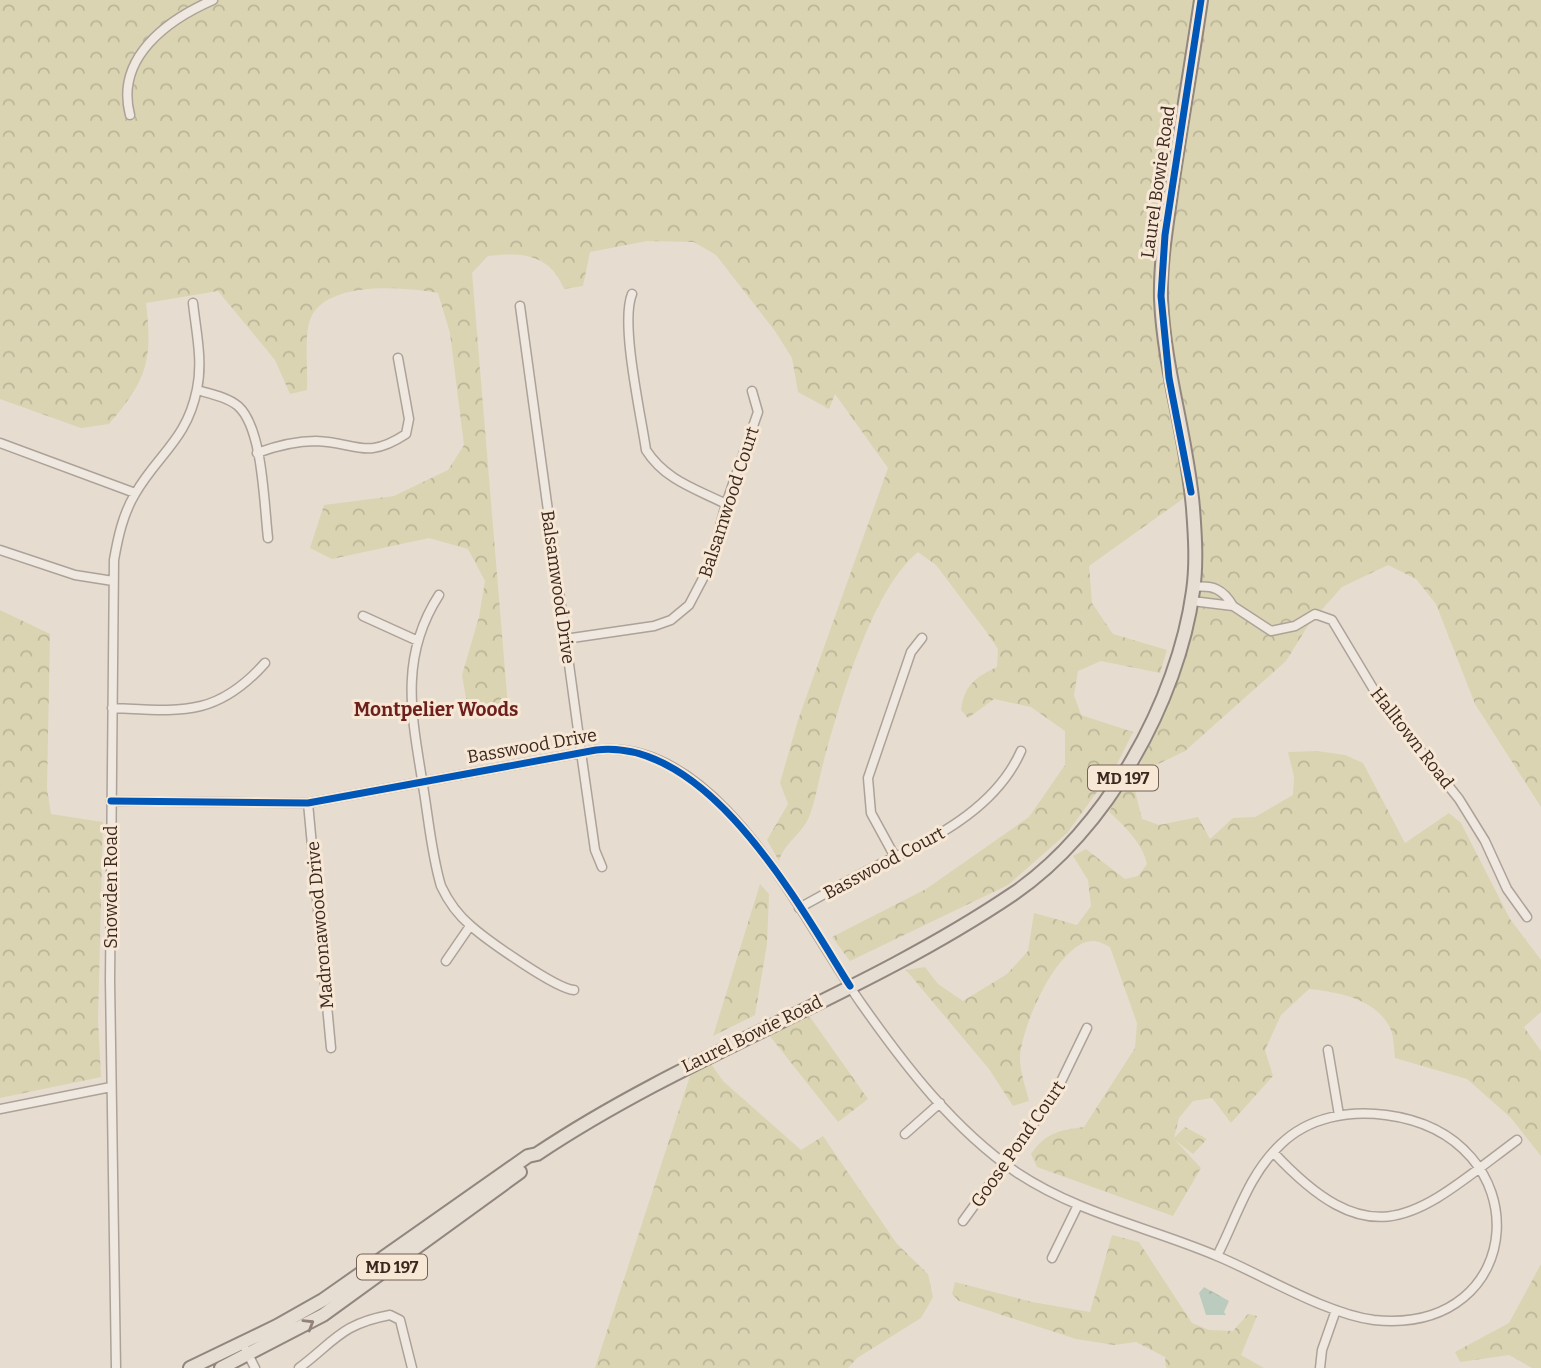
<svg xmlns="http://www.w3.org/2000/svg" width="1541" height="1368" font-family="Bitter,serif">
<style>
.forest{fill:url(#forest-crowns)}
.water{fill:url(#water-ripples)}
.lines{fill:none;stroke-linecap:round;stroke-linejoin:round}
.minor-casing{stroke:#ada298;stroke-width:11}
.primary-casing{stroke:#92877f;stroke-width:16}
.minor{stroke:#efe8e1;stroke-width:8}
.primary{stroke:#e6ddd3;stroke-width:12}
.cycleway-casing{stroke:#f7e8d6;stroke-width:11}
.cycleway{stroke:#0057b8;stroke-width:7}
.oneway{stroke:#928279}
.labels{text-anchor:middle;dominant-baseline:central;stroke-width:6;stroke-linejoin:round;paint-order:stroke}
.shield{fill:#f7e8d6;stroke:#756256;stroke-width:2}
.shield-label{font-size:16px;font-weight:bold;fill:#3d281f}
.street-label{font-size:18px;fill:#3d281f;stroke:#f7e8d6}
.neighbourhood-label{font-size:19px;font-weight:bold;fill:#6c1f1c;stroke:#f7e8d6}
</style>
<defs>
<pattern id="forest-crowns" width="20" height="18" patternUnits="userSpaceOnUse" patternTransform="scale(1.75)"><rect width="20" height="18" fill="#dad4b2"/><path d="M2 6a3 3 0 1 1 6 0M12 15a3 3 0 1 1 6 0" fill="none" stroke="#bcb699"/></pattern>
<pattern id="water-ripples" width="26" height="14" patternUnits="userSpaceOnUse" patternTransform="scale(1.75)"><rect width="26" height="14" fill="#bbcbbe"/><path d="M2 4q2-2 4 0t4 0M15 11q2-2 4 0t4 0" fill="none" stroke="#a2aea3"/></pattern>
</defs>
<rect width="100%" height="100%" fill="#e7dcd0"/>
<path class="forest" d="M0,0H1541V807L1475,704L1436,604L1416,579L1388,565L1342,587L1309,624L1286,661L1185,751L1154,766L1140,765L1191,639L1202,576L1199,573L1191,493L1089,566L1092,603L1113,634L1167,650L1160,673L1101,661L1078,671L1074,695L1081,715L1133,732L1116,766L1067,833L1008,885L850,961L832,937L926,889L1029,817L1065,765V731L1031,707L994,699L968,718L961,710C964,685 976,677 997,667L998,649L985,630L936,565L918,552C872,589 840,702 824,760C819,778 816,799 809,817C802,834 784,843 779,861L767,840L788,804L780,783L798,720L888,468L835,394L829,409L798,392L792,358L775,331L716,255L694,242L647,241L590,252L583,286L564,289C550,254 522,252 488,256L472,273L508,707L468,710L462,675L479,617L485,581L468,549L429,538L332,559L310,548L324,505L394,496L448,470L464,445L450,333L438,293C405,287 324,280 310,320C304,336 308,372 307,390L290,394L275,360L218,291L146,303C153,360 147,380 109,424L81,428L0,399Z
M0,610L50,634L47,789L51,814L103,822L98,1020L101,1077L0,1098Z
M1317,751L1345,755L1363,763L1405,843L1449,813L1461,823L1510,919L1541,960V1012L1524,1027L1541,1051V1156L1511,1118L1467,1079L1395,1058C1394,1050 1394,1038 1391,1030C1378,999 1338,992 1309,989L1281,1015L1265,1050L1273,1076L1231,1123L1212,1098L1193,1101L1179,1118L1174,1138L1185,1127L1207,1139L1193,1154L1175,1140L1201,1168L1173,1216L1037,1167L1031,1154C1045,1133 1060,1130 1084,1127L1135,1048L1137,1023L1110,947C1106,945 1099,941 1094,941C1059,939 1020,1028 1020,1059C1020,1072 1026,1088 1029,1101L1013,1106L989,1069L906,970L925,967L938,984L963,1001L1007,974L1028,951L1034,913L1077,925L1091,906L1088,880L1073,856L1086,849L1125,879L1138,876L1147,864C1143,844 1124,825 1109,812L1118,796L1133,783L1142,819L1159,825L1198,817L1210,839L1233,818L1255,817L1293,795L1294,777L1288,752Z
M760,884L769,894L767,944L755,1015L713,1036Z
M810,1017L868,1099L838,1122L769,1035Z
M711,1064L723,1081L801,1150L823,1136L897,1244L928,1274L933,1297L921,1318L857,1358L848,1368H595L691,1073Z
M1112,1235L1139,1242L1192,1323L1209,1330L1233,1331L1248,1314L1257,1316L1241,1355L1264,1368H1166L1165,1357L1136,1342L1114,1345L1076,1339L959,1301L952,1294L955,1282L1032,1302L1090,1312Z
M1541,1264V1368H1532L1509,1355L1460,1362L1455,1352L1509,1323Z"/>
<path class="water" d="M1204,1287L1229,1301L1224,1312L1226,1315H1206L1199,1293Z"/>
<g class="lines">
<g class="minor-casing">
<path id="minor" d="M130,115C115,58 167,20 213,0
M632,294C620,323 641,415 646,450C665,480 696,489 726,504
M520,306L581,752L595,850L602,867
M197,390C211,394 227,397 238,406C263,428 264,505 268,538
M0,443L135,493
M257,453C276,446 296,441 316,441C356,442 365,461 406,434L409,419L398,358
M0,550L75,575L113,581
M439,595C397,660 413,721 424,792C429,823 432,856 441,886C448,901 458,915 471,926C487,940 556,989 574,990
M1192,601L1233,606C1223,589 1213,585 1194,587
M1233,606L1271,631L1295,626L1315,614L1332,620L1380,700L1459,799L1485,841L1507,889L1527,917
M363,616L418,641
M565,639L654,626L671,620L689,605L710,565L726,504L758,412L752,391
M112,708C180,711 216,718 265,663
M111,801L308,803L596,750C720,736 803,922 863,1006C906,1067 954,1129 1016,1172C1079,1214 1149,1227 1217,1256C1263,1275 1326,1314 1374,1320C1530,1336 1541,1135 1386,1115C1349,1110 1309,1117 1281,1144C1248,1175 1237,1217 1217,1256
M308,803L331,1048
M895,857L871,813L868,778L911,652L922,638
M799,908C831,891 862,872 895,857C944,834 998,803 1021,751
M446,961L470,926
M1328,1050L1339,1115
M0,1109L111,1087
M905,1134L940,1103
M1273,1152C1376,1263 1419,1213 1517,1140
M963,1221L1055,1094L1087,1028
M1052,1258L1077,1207
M246,1350L255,1368
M116,1368L110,980L114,560C118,537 123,514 135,494C158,454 187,440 197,389C203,361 196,331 193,303
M299,1368C335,1341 341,1324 390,1315L400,1320L412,1368
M1320,1368L1322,1350L1336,1310"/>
</g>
<g class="primary-casing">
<path id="primary" d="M190,1368L277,1326L323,1300L528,1156L537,1154C688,1053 862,996 1013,894C1106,831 1178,701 1193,591C1197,564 1195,535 1193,508C1187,437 1164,370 1161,299C1160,261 1167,224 1172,186C1181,124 1192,62 1201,0
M221,1368L323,1315L520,1172"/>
</g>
<use href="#minor" class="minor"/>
<use href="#primary" class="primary"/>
<g class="cycleway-casing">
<path id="cycleway" d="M1191,492L1169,378L1161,296L1165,235L1201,0
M111,801L308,803L596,750C708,737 799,905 850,986"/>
</g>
<use href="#cycleway" class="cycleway"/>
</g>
<defs><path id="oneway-chevron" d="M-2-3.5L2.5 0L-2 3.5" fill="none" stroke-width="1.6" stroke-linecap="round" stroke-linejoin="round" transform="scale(1.75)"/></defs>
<use class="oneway" href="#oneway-chevron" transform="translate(309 1324) rotate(-31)"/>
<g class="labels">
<g class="shield">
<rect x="1088" y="765.5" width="70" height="25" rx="5"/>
<rect x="357" y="1254.5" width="70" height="25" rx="5"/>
</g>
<g class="shield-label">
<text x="1123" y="778">MD 197</text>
<text x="392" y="1267">MD 197</text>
</g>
<g class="street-label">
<text transform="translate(1158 182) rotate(-82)">Laurel Bowie Road</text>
<text transform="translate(729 502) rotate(-72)">Balsamwood Court</text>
<text transform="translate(558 587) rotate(82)">Balsamwood Drive</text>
<text transform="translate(1412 738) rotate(52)">Halltown Road</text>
<text transform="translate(532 746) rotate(-10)">Basswood Drive</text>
<text transform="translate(884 863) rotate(-28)">Basswood Court</text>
<text transform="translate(111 887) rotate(-90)">Snowden Road</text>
<text transform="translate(320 925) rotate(-95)">Madronawood Drive</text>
<text transform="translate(752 1034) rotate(-26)">Laurel Bowie Road</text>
<text transform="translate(1018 1144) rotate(-55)">Goose Pond Court</text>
</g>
<g class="neighbourhood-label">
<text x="436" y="709">Montpelier Woods</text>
</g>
</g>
</svg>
